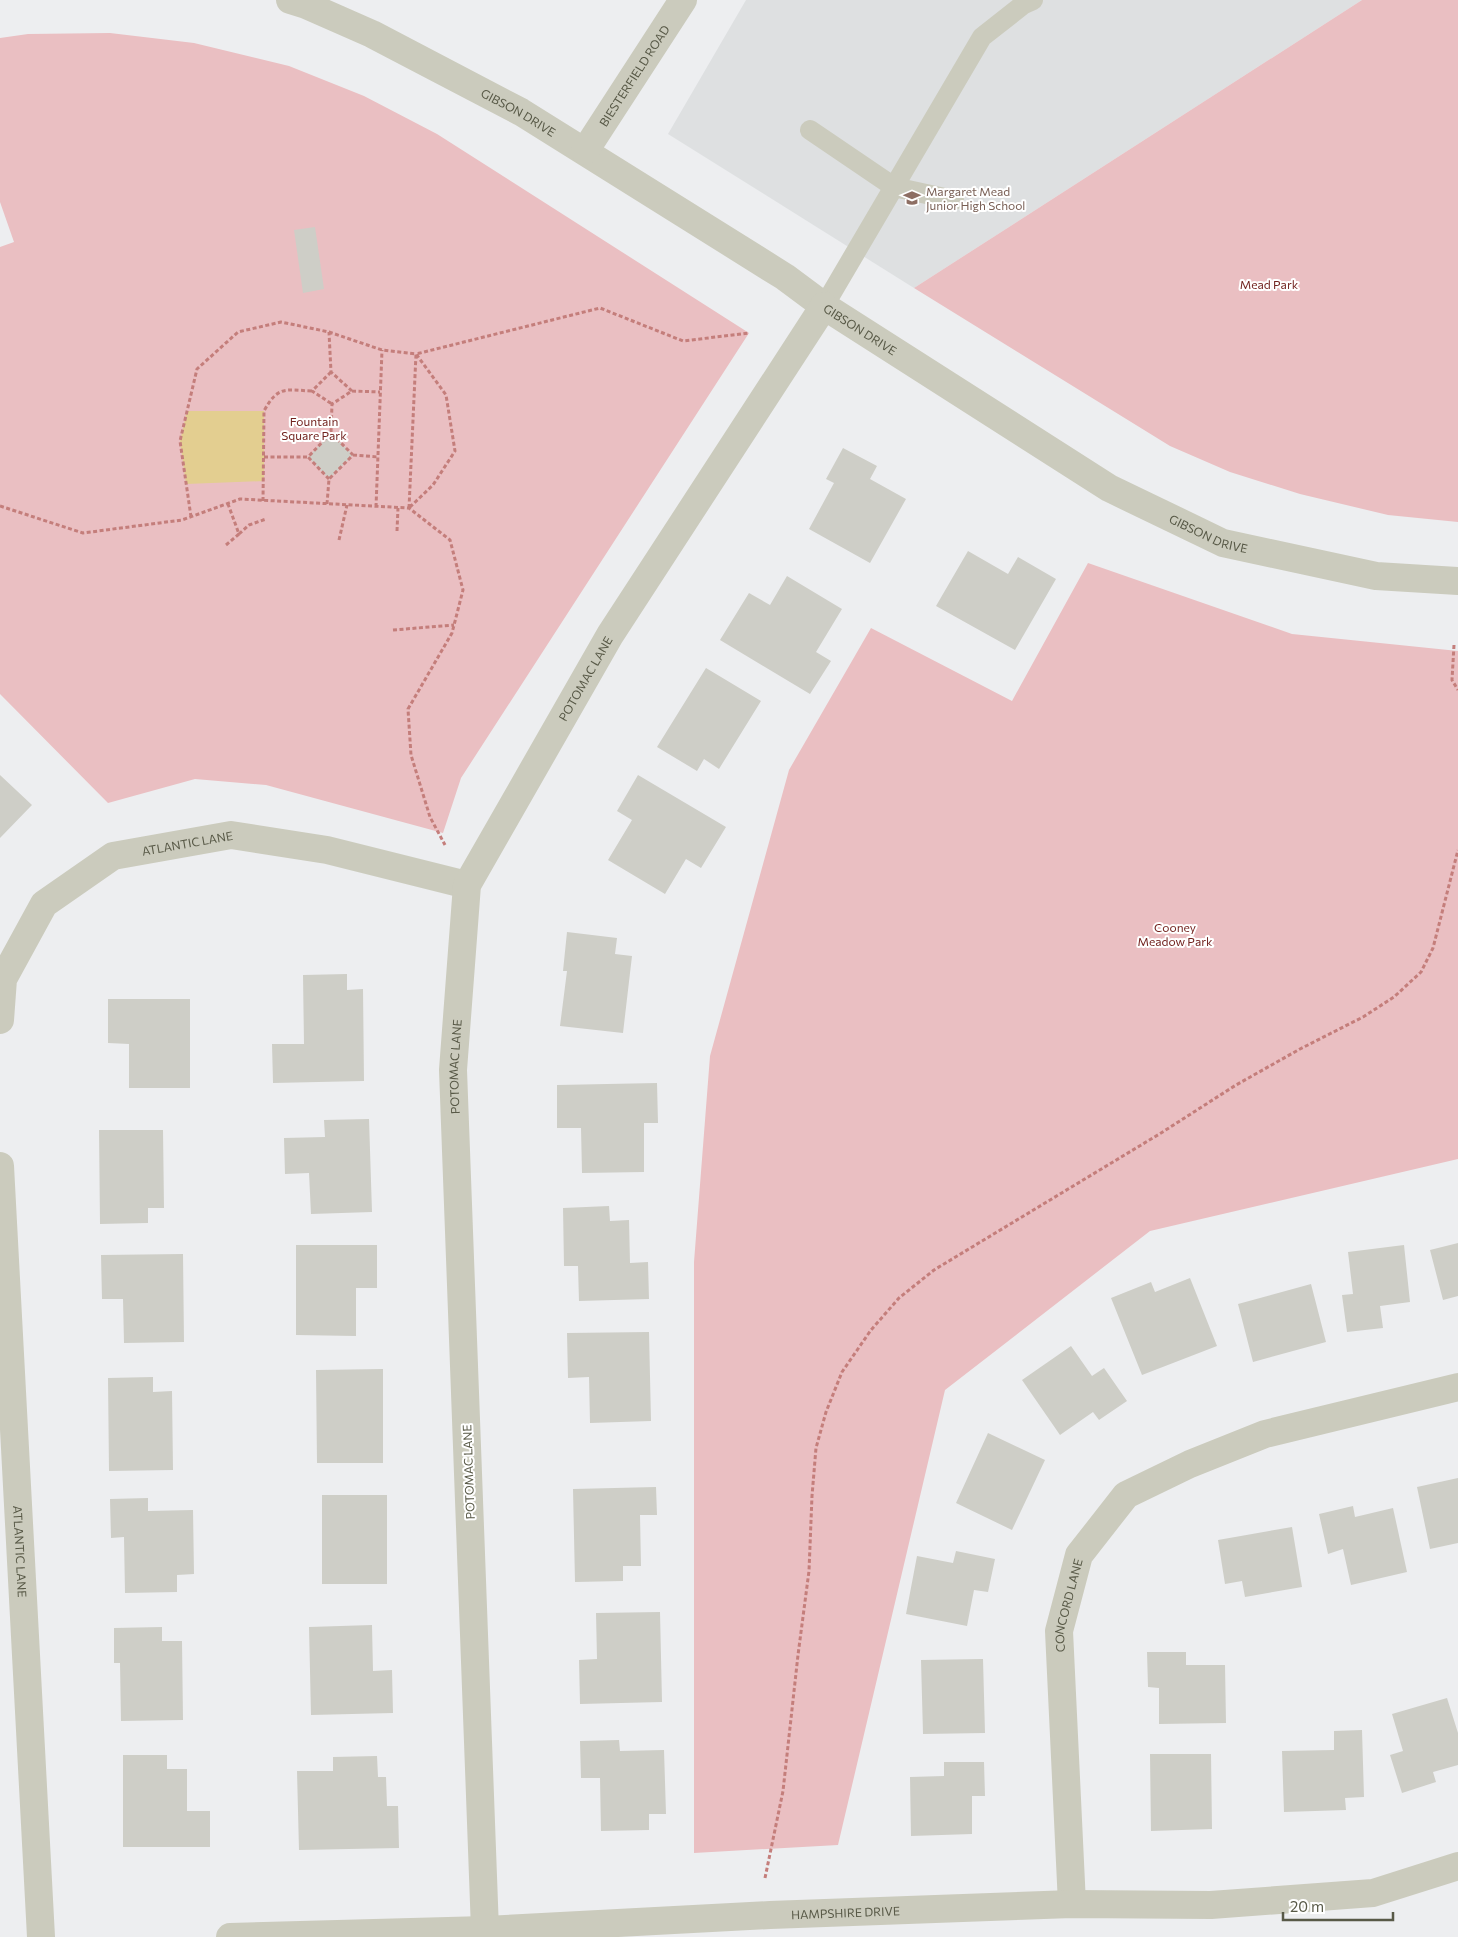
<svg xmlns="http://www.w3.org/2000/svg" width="1458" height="1937" font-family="Commissioner,sans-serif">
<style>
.education{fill:#dee0e1}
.green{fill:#eabfc2}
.water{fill:#e3ce90}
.building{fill:#cecec7}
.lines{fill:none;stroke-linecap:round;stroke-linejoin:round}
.path{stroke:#c47e7b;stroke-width:3;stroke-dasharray:4 2.5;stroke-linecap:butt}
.lane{stroke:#cbcbbd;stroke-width:20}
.street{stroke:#cbcbbd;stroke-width:28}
.labels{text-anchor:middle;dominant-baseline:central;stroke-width:4;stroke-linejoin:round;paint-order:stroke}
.street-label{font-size:12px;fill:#585947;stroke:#fff}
.education-label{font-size:12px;fill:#785e54;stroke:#fff;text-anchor:start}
.park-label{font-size:12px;fill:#72231f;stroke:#fff}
</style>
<rect width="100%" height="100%" fill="#edeef0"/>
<path class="education" d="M746,0H1362L914,288L668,134Z"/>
<path class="green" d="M1362,0H1458V522L1388,515L1300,494L1230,472L1170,446L914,288Z
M110,33L194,43L289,66L364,96L437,134L749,333L461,778L443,833L266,785L195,779L108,803L0,694V247L14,242L0,202V38L28,34Z
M1088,563L1292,634L1458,651V1159L1150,1231L945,1390L838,1845L694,1853V1262L710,1056L789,770L871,628L1012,701Z"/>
<path class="water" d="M187,411H264V481L186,484L180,441Z"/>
<path class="building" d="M315,227L324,289L303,293L294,230Z
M331,433L353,455L329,479L308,457Z
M843,448L877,466L870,479L906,499L870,563L809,529L834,483L826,479Z
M968,551L1008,574L1018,557L1056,579L1015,650L936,606Z
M787,576L842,609L816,652L831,661L810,694L720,640L749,593L770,605Z
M706,668L761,701L719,769L704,759L697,771L657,747Z
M0,775L32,805L0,838Z
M638,775L726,827L701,868L686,859L665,894L608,860L632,820L617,811Z
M567,932L617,938L615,954L632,956L623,1033L560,1026L567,971H563Z
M347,974V990L363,989L364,1081L273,1083L272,1044H304L303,975Z
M108,999H190V1088H129V1044L108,1043Z
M657,1083L658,1123H644V1172L582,1173L581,1128H557V1085Z
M369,1119L372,1212L311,1214L309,1173L285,1174L284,1138L325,1137L324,1120Z
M99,1130H163L164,1208H148V1223L100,1224Z
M609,1206L610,1221L629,1220L630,1263L648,1262L649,1299L579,1301L578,1266H564L563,1208Z
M1458,1243V1296L1443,1300L1430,1250Z
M296,1245H377V1288H356V1336L296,1335Z
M1404,1245L1410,1302L1380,1306L1383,1328L1347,1332L1342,1295L1353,1294L1348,1252Z
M183,1254L184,1342L124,1343L123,1299H102L101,1255Z
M1190,1278L1217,1346L1142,1375L1111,1298L1151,1282L1155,1292Z
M1311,1284L1326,1342L1253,1362L1238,1304Z
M649,1332L651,1421L590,1423L589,1377L568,1378L567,1333Z
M1071,1346L1092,1376L1104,1368L1127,1401L1099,1420L1093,1412L1060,1435L1022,1380Z
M383,1369V1463H317L316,1370Z
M153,1377V1392L172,1391L173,1470L109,1471L108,1378Z
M988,1433L1045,1460L1012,1530L956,1503Z
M1458,1478V1543L1430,1549L1417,1487Z
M656,1487L657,1515H640L641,1566H623V1581L575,1582L573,1489Z
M322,1495H387V1584H322Z
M148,1498V1511L193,1510L194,1574L177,1575V1592L125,1593L124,1537L111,1538L110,1499Z
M1353,1506L1355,1517L1393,1508L1407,1572L1351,1585L1343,1549L1328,1554L1319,1514Z
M1292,1527L1302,1587L1245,1597L1242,1581L1225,1584L1218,1540Z
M956,1551L995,1559L988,1592L974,1590L967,1626L906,1614L917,1556L953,1563Z
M660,1612L662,1702L580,1704L579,1660L597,1659L596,1613Z
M372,1625L373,1671L392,1670L393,1713L311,1715L309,1627Z
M162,1627V1641H182L183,1720L121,1721L120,1663H114V1628Z
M1147,1652H1186V1665H1225L1226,1723L1159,1724V1688L1148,1687Z
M983,1659L985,1733L923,1734L921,1660Z
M1447,1698L1458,1733V1765L1433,1772L1436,1782L1402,1793L1390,1755L1403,1751L1392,1714Z
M1362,1730L1364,1797L1345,1798L1346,1810L1284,1812L1282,1751L1334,1750V1731Z
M619,1740L620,1751L664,1750L666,1814H649V1830L601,1831L600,1778H581L580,1741Z
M1150,1754H1211L1212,1829L1151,1831Z
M123,1755H167V1769H187V1811H210V1847H123Z
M377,1756L378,1777H386L387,1806H398L399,1848L299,1850L297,1771H333V1757Z
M944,1762H984L985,1796H972V1834L911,1836L910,1777L944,1776Z"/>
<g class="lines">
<path class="path" d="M331,372L312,391L332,404
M352,391L380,392
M353,455L378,457
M264,457H308
M329,479L308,457L331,433
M263,501L264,411C278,385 286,390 312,391
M327,504L329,479L353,455L331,433L332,404L352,391L331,372L329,332
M0,506L83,533L182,520L240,499L409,508L450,540L463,590L452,633L408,709L411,755L430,817L445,845
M376,507L382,350
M409,508L416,354L600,308L683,341L749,333
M191,517L180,441L197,369L238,332L281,322L329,332L382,350L416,354L446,395L455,451L433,485L409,508
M397,531L398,508
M239,534L249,525L266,519
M339,540L347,505
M226,545L239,534L228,504
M393,630L454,625
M1454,645L1452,680L1458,690
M765,1878L783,1791L798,1655L809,1571L812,1496L816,1448L826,1412L842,1372L871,1330L899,1298L934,1270L1161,1133L1236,1085L1300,1049L1363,1017L1394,997L1421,972L1433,948L1458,850"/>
<path class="lane" d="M810,130L894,187L954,200
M824,306L982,37L1024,4L1033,0"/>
<g class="street">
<path id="s1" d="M290,0L306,5L372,34L521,112L785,277L824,306L1109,488L1223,543L1376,576L1458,581"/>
<path id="s2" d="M585,151L683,0"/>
<path id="s3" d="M0,1020L3,979L44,904L113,856L231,835L327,850L467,885"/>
<path id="s4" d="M0,1166L41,1937"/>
<path id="s5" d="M1072,1904L1059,1631L1079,1555L1126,1495L1190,1464L1265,1434L1458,1387"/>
<path id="s6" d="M485,1930L453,1070L467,885L610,635L824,306"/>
<path id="s7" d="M230,1937L485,1930L770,1915L1072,1904L1211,1905L1373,1893L1458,1866"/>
</g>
</g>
<defs>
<g id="school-bare" transform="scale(1.35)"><path d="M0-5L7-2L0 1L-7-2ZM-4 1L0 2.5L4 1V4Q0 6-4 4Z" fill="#8d6e63" stroke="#fff" stroke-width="2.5" paint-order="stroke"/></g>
</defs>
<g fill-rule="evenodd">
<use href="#school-bare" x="912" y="198"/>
</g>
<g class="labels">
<g class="street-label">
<text stroke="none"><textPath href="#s2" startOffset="90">BIESTERFIELD ROAD</textPath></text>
<text stroke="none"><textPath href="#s1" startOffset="255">GIBSON DRIVE</textPath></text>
<text stroke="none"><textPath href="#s1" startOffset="660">GIBSON DRIVE</textPath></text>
<text stroke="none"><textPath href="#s1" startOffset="1065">GIBSON DRIVE</textPath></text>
<text stroke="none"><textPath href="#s6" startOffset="1284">POTOMAC LANE</textPath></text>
<text stroke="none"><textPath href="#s3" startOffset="286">ATLANTIC LANE</textPath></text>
<text stroke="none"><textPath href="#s6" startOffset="864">POTOMAC LANE</textPath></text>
<text transform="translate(468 1472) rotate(-92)">POTOMAC LANE</text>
<text stroke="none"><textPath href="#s4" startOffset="386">ATLANTIC LANE</textPath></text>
<text stroke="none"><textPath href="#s5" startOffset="300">CONCORD LANE</textPath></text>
<text stroke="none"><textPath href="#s7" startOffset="616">HAMPSHIRE DRIVE</textPath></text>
</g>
<g class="education-label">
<text x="926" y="191">Margaret Mead<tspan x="926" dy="14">Junior High School</tspan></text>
</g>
<g class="park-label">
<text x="1269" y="284">Mead Park</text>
<text x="314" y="421">Fountain<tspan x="314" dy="14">Square Park</tspan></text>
<text x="1175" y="927">Cooney<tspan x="1175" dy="14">Meadow Park</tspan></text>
</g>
</g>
<path d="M1283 1912v8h110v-8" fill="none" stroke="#585947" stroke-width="2.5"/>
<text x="1290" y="1912" font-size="15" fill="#585947" stroke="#ffffff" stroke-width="4" paint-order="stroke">20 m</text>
</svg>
